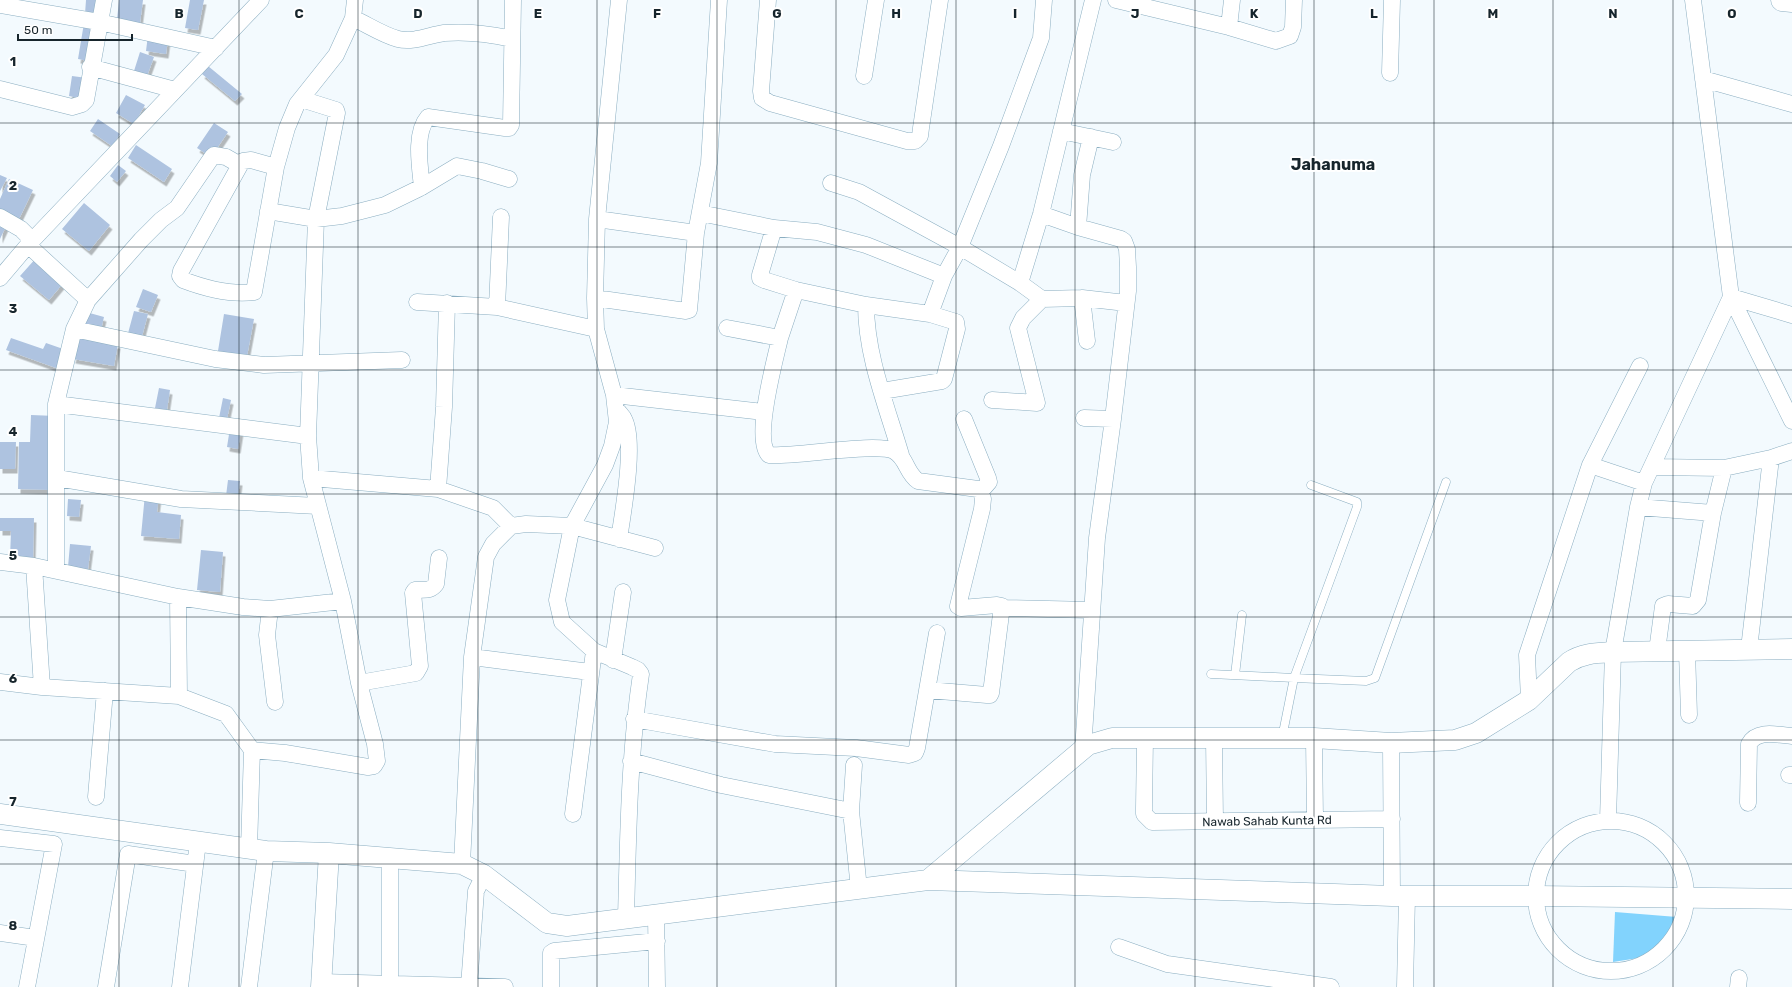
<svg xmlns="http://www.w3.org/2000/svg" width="1792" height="987" font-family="Rubik,sans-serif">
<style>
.green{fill:#82d3fd}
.building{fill:#aec3e0;filter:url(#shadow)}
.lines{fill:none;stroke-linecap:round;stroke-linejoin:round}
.service-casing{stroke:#8baec1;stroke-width:9}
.minor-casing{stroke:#8baec1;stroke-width:17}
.tertiary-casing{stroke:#8baec1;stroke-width:21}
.secondary-casing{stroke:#8baec1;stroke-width:23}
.service{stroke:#fff;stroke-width:8}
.minor{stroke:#fff;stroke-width:16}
.tertiary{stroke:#fff;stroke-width:20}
.secondary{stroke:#fff;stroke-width:22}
.grid{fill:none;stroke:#17252c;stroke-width:1;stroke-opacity:0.55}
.labels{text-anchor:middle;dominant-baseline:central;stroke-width:4;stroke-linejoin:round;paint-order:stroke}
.street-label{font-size:12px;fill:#17252c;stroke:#fff}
.district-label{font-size:16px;font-weight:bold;fill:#17252c;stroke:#fff}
.grid-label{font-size:13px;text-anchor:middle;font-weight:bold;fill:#17252c;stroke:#fff;stroke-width:4;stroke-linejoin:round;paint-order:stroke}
</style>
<defs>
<filter id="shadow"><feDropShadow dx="2.5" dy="4.5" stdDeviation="0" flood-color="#0004"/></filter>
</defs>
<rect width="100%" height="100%" fill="#f3fafe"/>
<path class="green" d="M1615,912L1677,917L1668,936L1645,957L1613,962Z"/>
<path class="building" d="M86,0H98L97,15L85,14Z
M119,0H143L140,23L117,20Z
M190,0H204L198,30L185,28Z
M84,23L94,24L89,61L78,59Z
M148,35L168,39L166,54L146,51Z
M140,52L154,57L147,76L134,71Z
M208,66L242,94L235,101L202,74Z
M72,76L87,78L84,99L69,96Z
M126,95L145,105L134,124L116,113Z
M98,119L120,134L112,146L90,131Z
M214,123L228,132L211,157L197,148Z
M136,145L172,169L164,182L128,158Z
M118,165L126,171L117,182L110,176Z
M0,175L7,178L0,191Z
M9,179L33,190L19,219L0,210V199Z
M84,203L110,225L89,251L62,229Z
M0,220L7,224L0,239Z
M37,257L65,281L49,300L20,276Z
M143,289L158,295L151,312L136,307Z
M134,311L148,314L141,340L127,337Z
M86,312L104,317L100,334L81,329Z
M224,314L254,319L247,356L218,351Z
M11,338L43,349L46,343L66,350L59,369L6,350Z
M77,338L118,344L114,366L73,359Z
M159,388L170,390L167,410L155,408Z
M223,398L231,400L227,419L219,418Z
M31,415L56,416L53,490L18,489L19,442H30Z
M230,428L241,430L238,449L227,447Z
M0,442H16L15,469H0Z
M228,480L240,481L238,497L226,496Z
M145,494L159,496L157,512L181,515L179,539L141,536Z
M68,499L81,500L79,517L67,516Z
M0,518H34L33,559L10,558L11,531H0Z
M70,544L91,546L88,569L68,567Z
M201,550L223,552L220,592L197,590Z"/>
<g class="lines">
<g class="service-casing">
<path id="service" d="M1211,674L1294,678L1357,507V502L1311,485
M1235,675L1242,615
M1282,738L1294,678L1366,681L1375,678L1446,482"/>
</g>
<g class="minor-casing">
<path id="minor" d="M619,0L597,219L595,298L596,329L614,395L617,422L612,446L605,465L572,526L557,600L562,622L594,651L632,667L638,670L641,674C629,755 628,837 626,919
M768,0L761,91L762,98L770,103L907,141H915L920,136L921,128L940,0
M1116,0L1229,27L1276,41L1290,36L1293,27L1294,0
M1693,0L1731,297L1792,421
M0,5L99,22L216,48
M353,18C368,25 383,35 398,39C413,43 430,35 444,33C468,31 490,34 512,39
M1229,27L1232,0
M90,67L175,90
M1390,73L1392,0
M864,76L876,0
M1703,79L1792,104
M0,89L72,107L82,104L86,100L104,0
M1061,131L1113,142
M276,167L251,160L243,161L240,165L181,271L180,276L183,280C204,288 231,295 254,292L276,167L287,128L297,104L336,55L353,18L355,0
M831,183L859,192L960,247L1020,283L1042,299L1082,298L1126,303
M422,187C420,167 414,133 428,117L505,128H509L511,125L513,0
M268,211L316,219L342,216L385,205L422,187L457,166L482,171L509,179
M700,213L774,228L817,232L866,245L944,276
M1041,214L1078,227L1121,239L1124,241L1127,249L1128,267V291L1113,419L1097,538L1083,750
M0,217L21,229L29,237L28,245L88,300
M501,217L497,307L596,329
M597,219L696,233
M1078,227L1082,175L1091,137
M774,228L760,275V278L764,280L796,290L866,305L930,314L956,322L957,329L944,379L942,381L882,391
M0,278L28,245L261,0
M1020,283L1041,214L1093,0
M595,298L686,311L689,310L696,233L709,163L719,0
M1082,298L1087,341
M417,302L497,307
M866,305C866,356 887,407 901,455
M930,314L944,276L960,247L1001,146L1041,38L1044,0
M727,328L780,338C775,360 753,440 769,455C795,457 878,442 894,451C907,458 906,473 918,481L978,489L981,491L983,499L982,509L958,606L961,608L997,605L1002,606L991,693L990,695H987L928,690
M74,329L215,359L264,365L402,360
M780,338L796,290
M614,395L764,412
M992,400L1037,403L1018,328L1023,318L1042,299
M56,404L308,436
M618,411C620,414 623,416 624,419C636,441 623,512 619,539
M1084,418L1113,419
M964,419L988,478L989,482L981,491
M1590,465L1644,483
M1652,467L1724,468L1771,458L1792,451
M57,478L181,499L318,506
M311,478L438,489L493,508L511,526
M438,489L444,407L447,303
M1638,507L1713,513
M0,562L34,566
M56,570V404L74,329L88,300L141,240L161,220L177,208L212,157L214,155L226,157L240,165
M178,597L179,696L226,714L252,750L249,849
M1002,608L1091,610
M270,609L267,635L275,702
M1749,649L1771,458
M1657,651L1663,606L1668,604L1693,606L1698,600L1713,513L1724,468
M1687,651L1689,715
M472,657L590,672
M613,660L623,592
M0,682L42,687L179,696
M359,683L416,673L420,666L413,593L415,590C424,589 430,592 436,584L439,558
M42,687L34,566L178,597L243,607L270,609L343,601
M1529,700L1527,655L1590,465L1640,366
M634,719L775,744L856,748L909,755L915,753L917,748L937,633
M1145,738L1144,809V814L1152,822L1392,819
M1214,738L1215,821
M1314,738L1315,820
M1391,743L1392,896
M252,750L285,753L368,767L374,766L377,761L375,744L359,683L343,601L311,478L308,436L316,219L337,113L336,110L301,99
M631,761L721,785L851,811L859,889
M1789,775H1792
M96,797L105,691
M1748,803L1749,744C1757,729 1778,735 1792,736
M851,811L854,765
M573,814L594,651
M1608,820L1613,652L1638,507L1644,483L1731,297L1792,315
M1536 896a75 75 0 1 1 150 0a75 75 0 1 1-150 0Z
M0,838L54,844L27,987
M462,864L472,657L486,557L493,544L511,526L526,524L572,526L655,548
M656,915L657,987
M0,933L36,938
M1119,947L1167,964L1331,987
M321,982L505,987
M390,984V858
M469,986L476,891L484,875
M106,987L128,854L195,864
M180,987L198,842
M249,987L266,851
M551,987V953L554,951L657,941
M1405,987L1407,896
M1738,987L1739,978"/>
</g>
<g class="tertiary-casing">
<path id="tertiary" d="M0,814L266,851L329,853L462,864L484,875L547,923L567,926L928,880L1392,896H1536L1792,899
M928,880L1088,745L1112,738H1314L1391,743L1455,740L1476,733L1529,700L1569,662C1583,653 1597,653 1613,652L1792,649
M321,987L329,853"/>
</g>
<g class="secondary-casing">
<path id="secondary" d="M1782,0L1792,1"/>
</g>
<use href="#service" class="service"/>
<use href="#minor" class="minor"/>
<use href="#tertiary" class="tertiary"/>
<use href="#secondary" class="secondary"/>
</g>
<path class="grid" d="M119,0V987M239,0V987M358,0V987M478,0V987M597,0V987M717,0V987M836,0V987M956,0V987M1075,0V987M1195,0V987M1314,0V987M1434,0V987M1553,0V987M1673,0V987M0,123H1792M0,247H1792M0,370H1792M0,494H1792M0,617H1792M0,740H1792M0,864H1792"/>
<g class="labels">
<g class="street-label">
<text transform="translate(1267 821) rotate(-1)">Nawab Sahab Kunta Rd</text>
</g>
<g class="district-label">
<text x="1333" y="164">Jahanuma</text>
</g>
</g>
<g class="grid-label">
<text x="179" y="18">B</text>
<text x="299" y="18">C</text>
<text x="418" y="18">D</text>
<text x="538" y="18">E</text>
<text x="657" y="18">F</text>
<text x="777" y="18">G</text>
<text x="896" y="18">H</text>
<text x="1015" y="18">I</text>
<text x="1135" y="18">J</text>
<text x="1254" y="18">K</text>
<text x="1374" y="18">L</text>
<text x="1493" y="18">M</text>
<text x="1613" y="18">N</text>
<text x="1732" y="18">O</text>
<text x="13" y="66">1</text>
<text x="13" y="190">2</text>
<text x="13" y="313">3</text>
<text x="13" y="436">4</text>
<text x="13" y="560">5</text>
<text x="13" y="683">6</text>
<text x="13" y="806">7</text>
<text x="13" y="930">8</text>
</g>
<path d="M18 34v6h114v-6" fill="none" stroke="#17252c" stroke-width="2"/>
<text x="24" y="34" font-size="12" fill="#17252c" stroke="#ffffff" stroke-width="3" paint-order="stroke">50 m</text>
</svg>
